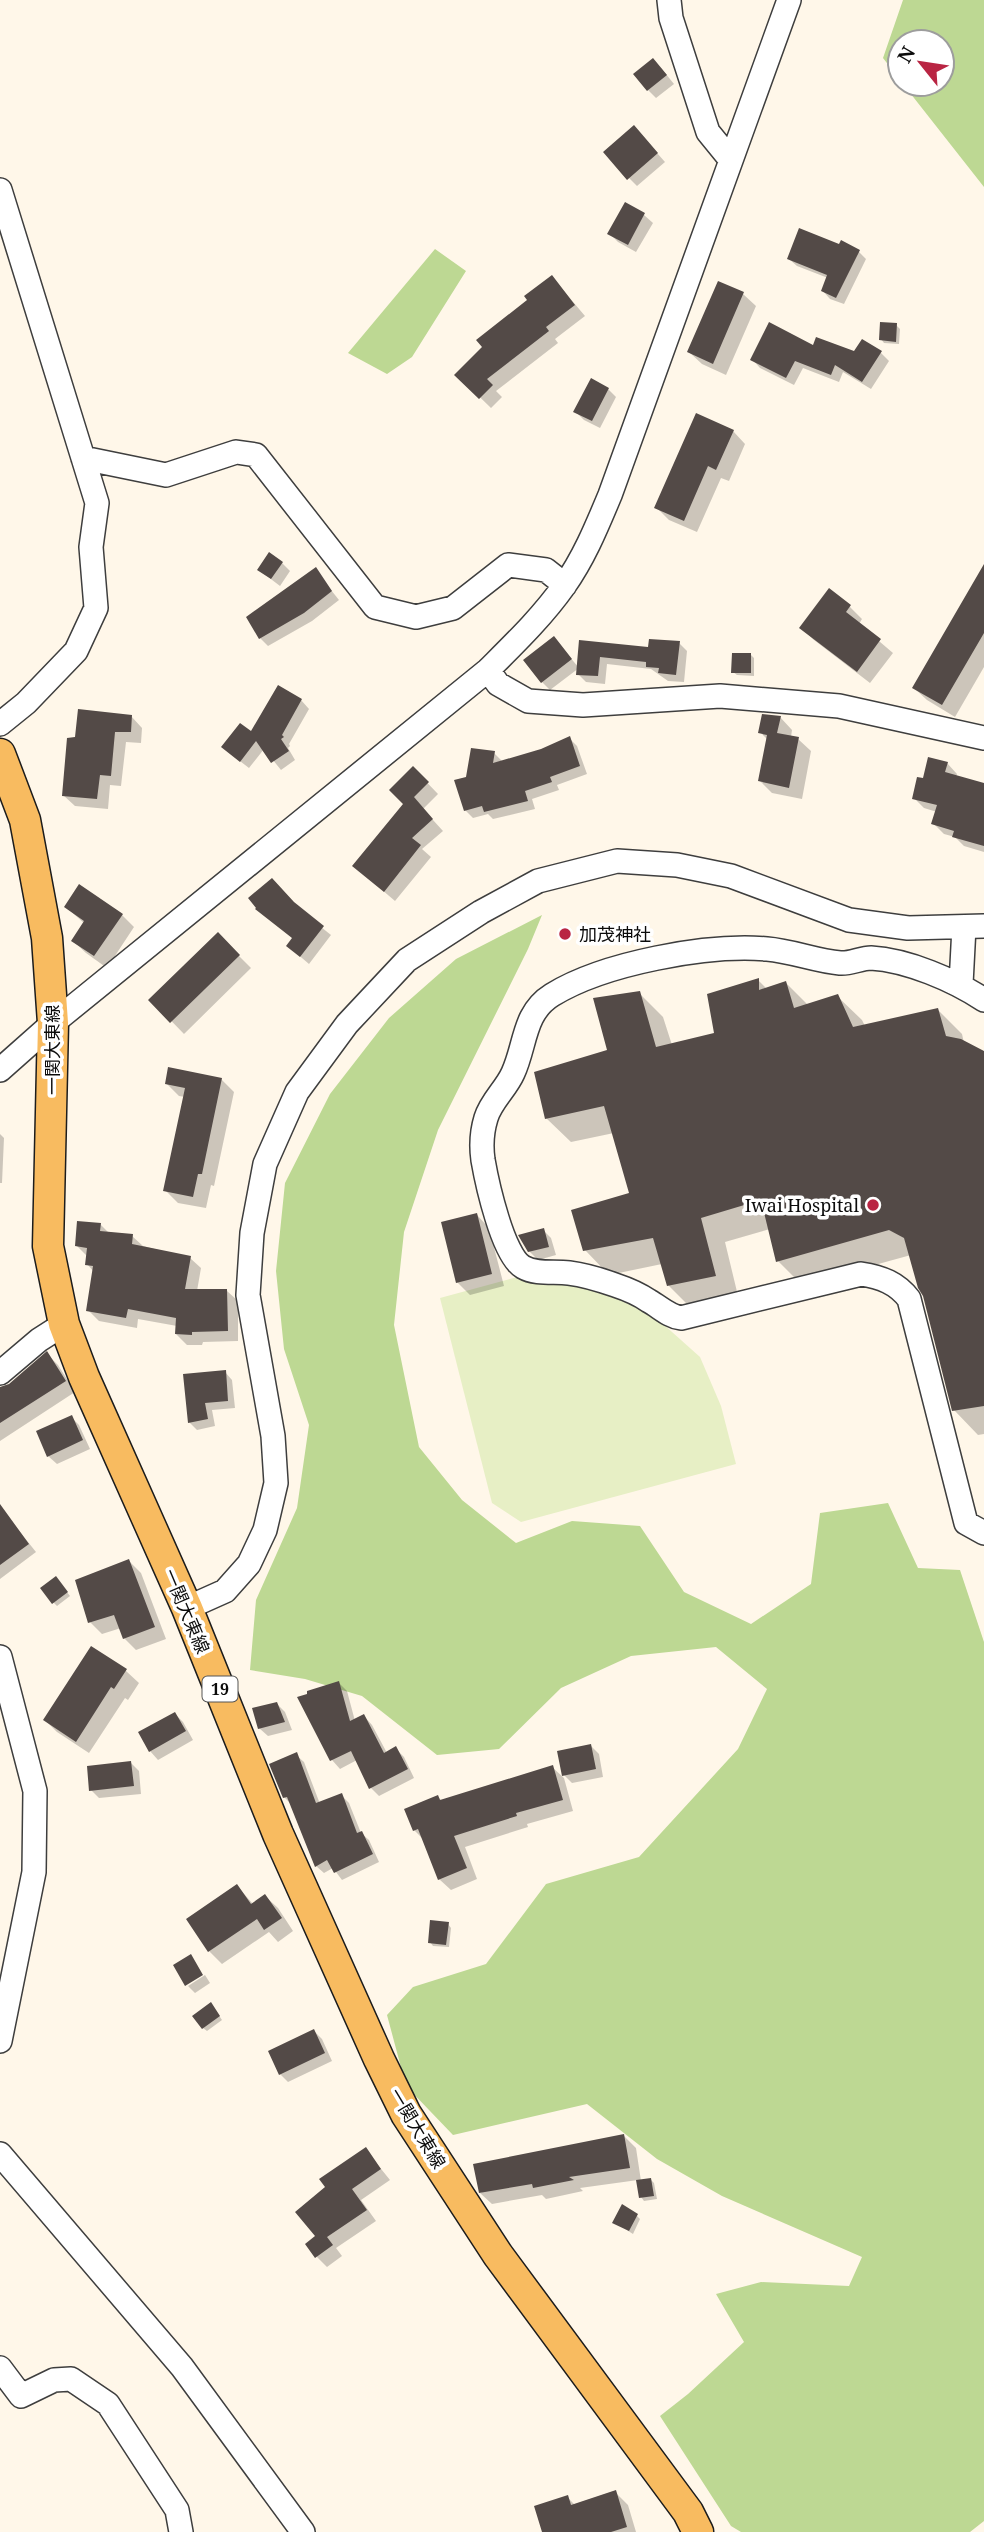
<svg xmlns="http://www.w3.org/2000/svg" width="984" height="2532" font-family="'Noto Serif','Noto Sans JP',serif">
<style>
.forest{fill:#bdd893}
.pitch{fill:#e7efc5}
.shadow{fill:#0003}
.building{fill:#534a47}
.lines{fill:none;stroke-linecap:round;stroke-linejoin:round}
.minor-casing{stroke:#3e3e3e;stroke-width:26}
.major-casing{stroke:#1c1c1c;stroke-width:33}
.minor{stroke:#fff;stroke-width:23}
.major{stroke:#f8bb60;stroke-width:30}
.poi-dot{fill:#b92543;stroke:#fff;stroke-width:2.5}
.labels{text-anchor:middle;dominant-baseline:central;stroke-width:7;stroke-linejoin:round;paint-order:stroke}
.shield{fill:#fff;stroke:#545454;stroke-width:2}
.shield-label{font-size:16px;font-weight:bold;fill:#0b0b0b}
.poi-label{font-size:18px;fill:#0b0b0b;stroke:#fff;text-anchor:start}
.street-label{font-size:18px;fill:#0b0b0b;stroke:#fff}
</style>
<rect width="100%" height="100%" fill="#fff7e9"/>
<path class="forest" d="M903,0H984V187L903,84H942V42H900V80L883,58Z
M435,249L466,271L412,357L387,374L348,353Z
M542,915L528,949L438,1130L404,1232L394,1325L419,1447L462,1500L516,1543L572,1521L640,1526L684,1592L751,1624L811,1584L820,1513L888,1503L918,1568L960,1570L984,1642V2521L970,2532H741L731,2526L660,2416L688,2394L744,2342L716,2294L761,2282L849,2286L862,2257L722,2196L657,2159L587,2104L453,2135L406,2086L387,2015L413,1987L486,1964L546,1884L639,1857L738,1749L767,1689L716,1647L631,1656L561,1688L499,1749L437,1755L362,1696L305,1679L250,1670L256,1600L297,1508L309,1425L284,1349L276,1271L285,1183L330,1094L389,1018L456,959Z"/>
<path class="pitch" d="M521,1276L593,1288L653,1315L700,1357L721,1406L736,1464L521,1522L492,1503L440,1298Z"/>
<path class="shadow" d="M661,68L674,84L656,98L648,90Z
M642,136L665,162L637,186L629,178Z
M626,204L644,215L653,223L636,252L618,242L610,234Z
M859,252L866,259L844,304L830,299L823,291L828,278L797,266L789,259Z
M552,277L585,316L555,339L558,343L496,391L502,397L491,408L457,375Z
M719,283L743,294L756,306L726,375L702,364L689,352Z
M896,325L900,329L899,344L884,343L881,339Z
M814,347L855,353H881L889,361L871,389L843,372L839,382L803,368L794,385L760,368L752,359Z
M608,389L616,397L600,428L584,420L575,411Z
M733,431L745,444L729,481L721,478L697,532L669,520L656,507Z
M282,563L290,571L280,586L259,570Z
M315,570L339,600L312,621L268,646L260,638Z
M984,584V667L955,717L927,700L914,688Z
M829,591L850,607L862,619L859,624L893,653L870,683L814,640L801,628Z
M554,638L579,668L550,690L542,682Z
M581,642L649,649L679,643L687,651L684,682L668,681L651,669L607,664L605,684L586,682L578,674Z
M751,655L754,658V676L737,675L733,672Z
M278,687L301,700L309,709L289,744L290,746L288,748L295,760L281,770L264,749L249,768L232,755L252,734Z
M131,716L142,728L141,743L126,742L121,786L110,785L108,809L75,806L63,795L68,740Z
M780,717L792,730L791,737L798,739L811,751L802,799L772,793L760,781L768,740L760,732Z
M569,738L577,746L587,774L557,785L559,790L532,799L535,809L493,819L488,814L473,818L465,810L468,778L494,753L503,762L542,750Z
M947,763L957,774L956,777L984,785V852L964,846L955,837L944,834L933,823L937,812L924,808L914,798L924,780Z
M413,768L438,794L423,809L443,831L422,849L431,857L395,901L354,866L405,804Z
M66,907L122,915L134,927L107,968L86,953L73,941L85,924Z
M296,907L331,935L309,964L288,946L294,939L257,909Z
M218,935L251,968L184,1034L151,1000Z
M758,980L767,989L786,983L808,1005L837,996L862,1020L865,1026L938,1010L962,1034L964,1043L984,1053V1434L978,1435L954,1410L924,1295L911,1255L802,1285L778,1261L770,1229L725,1242L739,1300L693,1310L669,1286L662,1264L609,1275L585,1250L631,1195L614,1133L571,1142L546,1118L609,1051L639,993L663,1017L672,1045L717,1034Z
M221,1079L234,1092L214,1186L211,1185L206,1208L178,1203L165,1190L185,1097L179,1096L166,1083Z
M0,1134L4,1138L2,1183H0Z
M477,1215L489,1228L504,1286L470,1295L457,1282Z
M100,1224L110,1234L132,1236L143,1246L190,1258L201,1268L197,1291H227L238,1301V1341L203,1342L202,1345H187L176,1334L177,1326L138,1319L137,1328L99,1321L88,1310L94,1272L87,1264L88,1257L77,1246Z
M543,1230L551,1238L556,1255L538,1260L529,1251Z
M47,1354L58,1365L75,1392L0,1441V1388L10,1385Z
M225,1372L232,1380L235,1408L212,1410L215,1426L197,1430L189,1422Z
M71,1417L79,1425L90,1449L57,1464L48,1456Z
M8,1517L36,1552L0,1579V1523Z
M129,1561L141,1573L166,1639L136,1650L124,1638L121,1628L102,1634L90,1622L77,1582Z
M59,1582L70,1596L57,1606L53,1602Z
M92,1648L126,1671L139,1683L128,1700L125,1698L89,1753L57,1732L45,1720Z
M339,1683L347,1691L355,1721L364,1716L372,1725L387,1753L396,1749L404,1757L414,1778L379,1796L371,1788L357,1760L340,1769L332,1760L299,1698Z
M277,1704L285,1712L292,1730L268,1736L259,1728Z
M175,1714L183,1722L193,1740L158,1760L150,1751Z
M591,1746L599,1754L603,1777L572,1783L564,1775Z
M296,1755L304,1762L320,1804L341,1795L349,1803L361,1833L369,1840L379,1862L342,1880L333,1868L324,1873L316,1866L292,1805L284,1797Z
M131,1763L139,1771L141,1794L99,1798L91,1790Z
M552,1767L564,1778L573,1811L527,1824L528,1827L465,1847L477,1879L451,1890L439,1879L424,1840L414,1830L438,1797L442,1801Z
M237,1886L253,1904L265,1896L278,1908L293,1931L278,1942L269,1932L222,1964L209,1951L188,1919Z
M448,1924L451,1928L449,1947L433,1946L430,1942Z
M205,1975L210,1983L195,1993L188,1986Z
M214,2008L222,2020L207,2031L203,2028Z
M314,2031L322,2039L332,2061L288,2082L280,2074Z
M624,2136L636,2148L641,2181L650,2179L654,2183L657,2199L644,2201L641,2197L638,2180L580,2188L583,2191L546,2199L542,2195L492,2204L480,2193Z
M365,2149L390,2180L361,2200L376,2221L336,2248L342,2256L327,2267L317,2257V2236L327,2188Z
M637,2216L640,2219L633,2234L614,2222Z
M615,2492L628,2505L636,2532H544L567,2497L575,2505Z"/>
<path class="building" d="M653,58L667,75L647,91L633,74Z
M634,125L658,153L627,180L603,152Z
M625,202L645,213L628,245L607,234Z
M799,228L839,244L841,240L860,250L836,298L821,291L827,275L787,259Z
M552,275L575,305L546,327L549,331L487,379L493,385L479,399L454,375L482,347L476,340L527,300L524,296Z
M718,281L744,292L713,364L687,352Z
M769,322L813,345L816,337L854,351L862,339L882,351L862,382L835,365L831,375L795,361L786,378L750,360Z
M880,322L897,323L896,342L879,340Z
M591,378L609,388L592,421L573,412Z
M696,413L734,430L716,470L708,466L684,521L654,508Z
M269,552L283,562L271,579L257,570Z
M984,564V633L942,705L912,688Z
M316,567L332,591L304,613L259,639L246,617Z
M829,588L851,605L846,612L881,639L857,672L799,628Z
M554,636L572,659L541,683L523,660Z
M649,639L680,641L676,675L658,673L659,668L646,667V662L600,657L598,676L576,675L579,640L648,647Z
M732,653H751V673H731Z
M278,685L302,699L282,735L284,737L281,739L289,751L271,763L256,741L240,762L221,747L240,723L251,731Z
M78,709L132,715L131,732H115L111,776L100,775L97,799L62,796L67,738L75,737Z
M762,714L781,716L777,733L799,737L789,788L758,781L767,735L758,733Z
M570,736L580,766L550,777L552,782L525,791L528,801L484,812L482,806L464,811L454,780L466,777L471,748L495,751L493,763L541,749Z
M928,757L948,762L945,772L984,783V846L952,837L954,831L931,824L937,805L912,799L917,777L923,778Z
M413,766L429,782L414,797L433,819L412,838L421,845L384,892L352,866L403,804L389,790Z
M272,878L294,902L324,926L300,957L286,946L292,938L255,909L256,908L248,898Z
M79,884L123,914L94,956L71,941L84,921L64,907Z
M218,932L240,955L170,1023L148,1000Z
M759,978V990L786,981L794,1008L838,994L853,1027L938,1008L946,1036L961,1039L984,1051V1406L952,1411L923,1296L918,1288L904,1238L889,1230L776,1262L761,1200L701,1218L716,1276L667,1286L653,1238L583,1251L571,1210L629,1193L604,1106L545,1119L534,1072L607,1050L593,998L640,991L656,1047L714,1033L707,994Z
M168,1067L222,1078L202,1174H198L193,1197L163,1191L185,1088L165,1084Z
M477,1213L492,1274L456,1283L441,1222Z
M77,1221L101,1223L100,1231L133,1234L132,1244L191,1256L185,1289H227L228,1331L192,1332V1335L175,1334L176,1318L128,1309L126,1318L86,1311L93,1266L85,1265L87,1248L75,1246Z
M544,1228L549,1247L528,1252L518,1235Z
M47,1351L66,1381L0,1423V1387L9,1384Z
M226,1370L228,1401L205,1403L208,1419L188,1423L183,1374Z
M72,1415L83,1440L47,1457L36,1431Z
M0,1504L29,1544L0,1565Z
M129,1559L155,1627L123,1639L114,1615L88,1623L75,1580Z
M56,1576L68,1592L52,1604L40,1588Z
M91,1646L127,1669L114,1689L111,1687L76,1742L43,1720Z
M339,1681L350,1721L364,1714L384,1753L396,1746L408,1769L369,1789L351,1751L330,1761L297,1697L307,1694V1691Z
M277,1702L285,1722L258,1729L252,1708Z
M175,1712L186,1731L149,1752L138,1732Z
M591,1744L596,1769L562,1776L557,1751Z
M297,1752L316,1803L342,1793L357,1833L362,1831L373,1854L334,1873L327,1860L315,1867L287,1797L283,1798L269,1764Z
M131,1761L134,1786L89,1791L87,1766Z
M553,1765L563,1800L516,1813L517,1816L454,1836L467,1868L438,1880L418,1829L413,1831L404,1809L438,1795L440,1800Z
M237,1884L251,1904L265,1894L282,1918L264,1930L257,1919L208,1952L186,1919Z
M430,1920L449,1922L446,1945L428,1943Z
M191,1954L203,1975L185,1986L173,1965Z
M211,2002L220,2016L202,2029L192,2016Z
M314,2029L325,2053L279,2075L268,2051Z
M624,2134L630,2168L569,2177L574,2180L533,2188L532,2184L479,2193L473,2164Z
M366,2147L381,2169L352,2189L367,2210L327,2237L333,2245L315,2258L305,2244L315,2236L295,2212L325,2187L319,2179Z
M651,2178L654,2196L639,2198L636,2180Z
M622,2204L638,2214L629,2231L612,2223Z
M616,2490L627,2527L611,2532H542L534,2506L568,2495L571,2505Z"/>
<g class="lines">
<g class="minor-casing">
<path id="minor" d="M669,0L671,18L708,132L730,159
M0,190L97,503L91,547L96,608L76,651L26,703L0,724
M83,458L166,475L236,452L256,455L375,607L416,617L453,608L508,565L546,570L565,585
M488,670L498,684L528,701L583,705L720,696L839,706L984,738
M961,984L964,927
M984,1000C954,980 907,960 871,958C861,958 850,964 840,963C816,961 792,951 767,949C707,944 604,963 552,995C523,1013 526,1045 513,1073C506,1089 491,1101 486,1118C482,1131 481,1146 483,1160C487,1183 503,1256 523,1267C537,1275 554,1271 569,1273C585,1275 601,1280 615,1285C627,1289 639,1294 649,1301C660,1307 668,1316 681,1318L861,1274C881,1277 897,1283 909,1299L966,1523L984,1533
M0,1070L53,1023L488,670C515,643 542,617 564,586C584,558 597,526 610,495L789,0
M0,1373L39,1340L64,1324
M187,1608L225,1591L249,1564L265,1530L276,1483L273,1436L248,1295L252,1233L265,1164L297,1092L347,1024L407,960L481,912L538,881L617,861L677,865L731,876L849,920L908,928L984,926
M0,1657L35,1791L34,1872L0,2041
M0,2154L182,2367L303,2532
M0,2368L21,2396L54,2380L71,2379L108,2404L177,2510L181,2532"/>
</g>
<g class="major-casing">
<path id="major" d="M0,754L25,820L47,938L53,1023L48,1246L64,1324L84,1377L187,1608L278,1834L379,2059L406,2114L498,2255L688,2512L698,2532"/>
</g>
<use href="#minor" class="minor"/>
<use href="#major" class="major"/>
</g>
<g class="poi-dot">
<circle cx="565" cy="934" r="7"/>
<circle cx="873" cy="1205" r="7"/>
</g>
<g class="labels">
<rect class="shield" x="202.5" y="1676.5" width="35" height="25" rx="5"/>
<g class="shield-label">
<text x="220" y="1689">19</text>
</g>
<g class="poi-label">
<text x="579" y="934">加茂神社</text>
<text x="859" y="1205" text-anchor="end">Iwai Hospital</text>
</g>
<g class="street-label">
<text transform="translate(52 1050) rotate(-90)">一関大東線</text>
<text transform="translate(187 1611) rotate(67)">一関大東線</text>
<text transform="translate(418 2128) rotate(59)">一関大東線</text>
</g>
</g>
<g transform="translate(921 63) rotate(300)"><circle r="33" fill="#ffffff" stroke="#9d9d9d" stroke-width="2"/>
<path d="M0-5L12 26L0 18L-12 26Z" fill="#b92543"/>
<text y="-10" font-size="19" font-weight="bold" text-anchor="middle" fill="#0b0b0b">N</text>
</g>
</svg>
